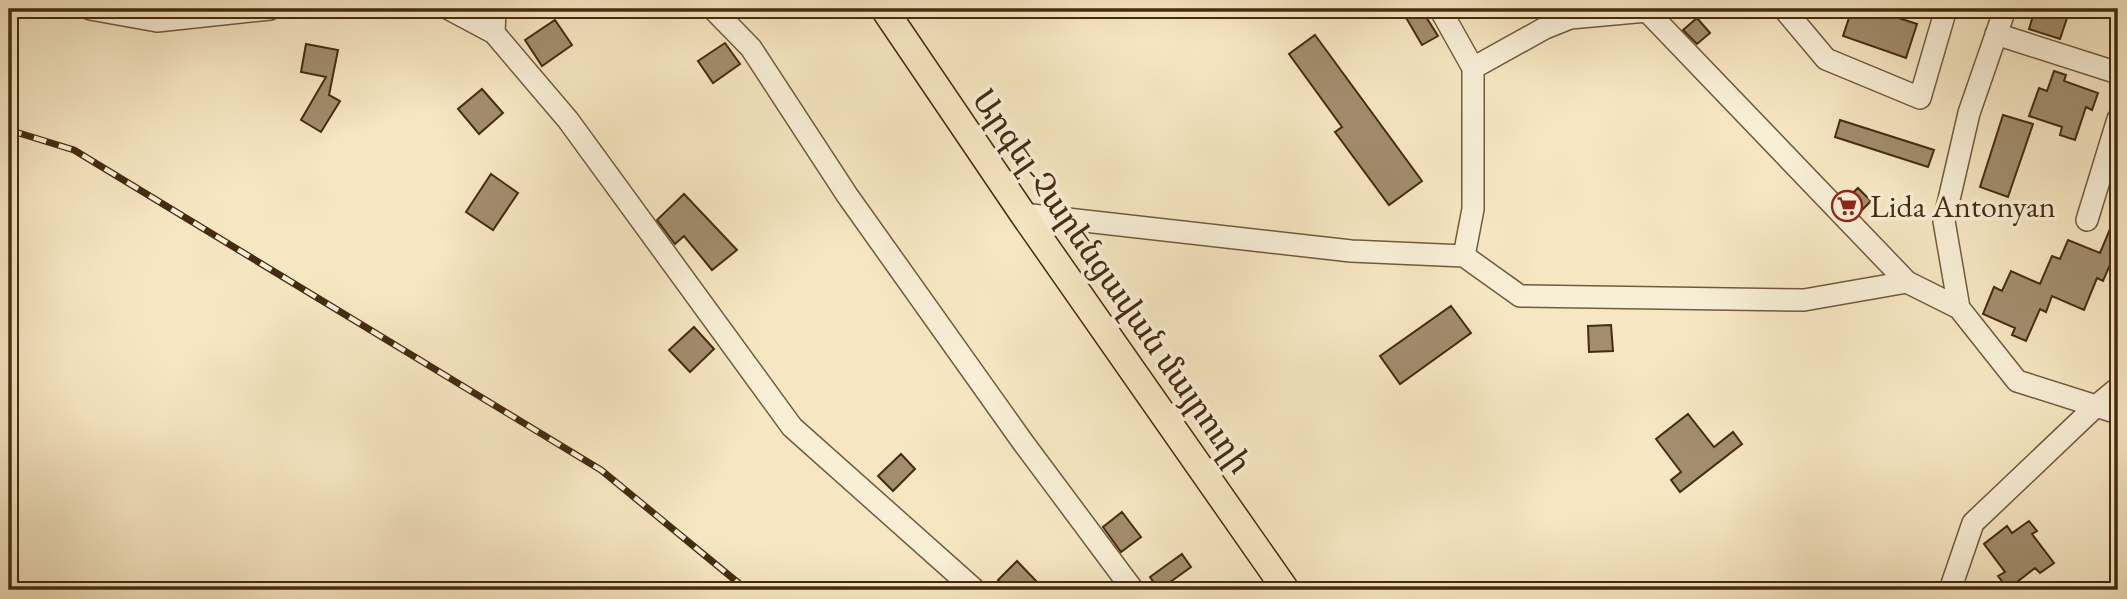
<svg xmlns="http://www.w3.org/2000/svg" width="2127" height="599" font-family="'EB Garamond','Noto Serif Armenian',serif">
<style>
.building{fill:#a28d6d;stroke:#462b10;stroke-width:2}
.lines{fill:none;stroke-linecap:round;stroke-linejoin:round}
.minor-casing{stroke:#725a3c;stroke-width:24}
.major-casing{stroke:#462b10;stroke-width:29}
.minor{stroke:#f9efd7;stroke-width:21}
.major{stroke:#f6e7c2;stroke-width:26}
.rail-casing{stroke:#462b10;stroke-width:7}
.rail{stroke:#f9efd7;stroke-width:4.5;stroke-dasharray:13;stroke-linecap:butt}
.labels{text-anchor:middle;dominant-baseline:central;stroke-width:7;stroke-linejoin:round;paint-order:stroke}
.poi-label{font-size:32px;fill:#462b10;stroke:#f9efd7;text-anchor:start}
.street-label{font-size:32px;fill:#462b10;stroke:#f9efd7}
</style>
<rect width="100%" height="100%" fill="#f6e7c2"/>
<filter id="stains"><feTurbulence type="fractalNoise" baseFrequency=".00286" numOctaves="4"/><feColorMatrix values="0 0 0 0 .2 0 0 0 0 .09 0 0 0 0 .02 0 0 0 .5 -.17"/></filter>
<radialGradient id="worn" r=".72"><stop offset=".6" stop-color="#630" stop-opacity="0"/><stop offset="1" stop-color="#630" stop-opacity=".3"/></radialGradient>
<path class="building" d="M1418,9H1421L1438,36L1422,45L1405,16Z
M1852,9H1871L1917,24L1906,58L1843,36Z
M2035,9H2070L2060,39L2029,29Z
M1697,18L1710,33L1697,44L1683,30Z
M555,20L572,45L542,66L525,40Z
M1315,35L1422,181L1389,205L1335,132L1342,127L1289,54Z
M725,43L740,64L713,83L698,61Z
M306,44L338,50L329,95L340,101L321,132L301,120L326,77L301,72Z
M2054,71L2066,75L2064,81L2098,93L2092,110L2086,107L2075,140L2060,135L2062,127L2029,116L2039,88L2047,91Z
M482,89L503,113L479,134L458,109Z
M2003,115L2033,124L2008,197L1980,187Z
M1840,120L1934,150L1928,167L1835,137Z
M491,174L518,193L493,230L466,212Z
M1858,188L1871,201L1859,213L1846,199Z
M684,194L737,250L712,270L684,236L675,244L657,220Z
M2118,210V263L2112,260L2103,281L2097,278L2084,310L2052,296L2046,312L2040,309L2026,341L2012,335L2015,328L1983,314L1994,287L2002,291L2011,271L2040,284L2052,256L2060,259L2068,240L2100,253Z
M1451,306L1471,333L1400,384L1380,356Z
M1611,325L1613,351L1589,352L1588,326Z
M694,327L714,349L690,372L669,350Z
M1688,414L1714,447L1733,432L1742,444L1680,492L1671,480L1681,472L1656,439Z
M901,454L915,469L893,491L878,476Z
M1122,512L1141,537L1121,552L1103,527Z
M2029,521L2037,531L2032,534L2054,563L2040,573L2035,568L2008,589L1998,576L2005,572L1984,544L2007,526L2012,533Z
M1182,554L1191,567L1159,590L1150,577Z
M1017,561L1038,583L1031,590H1008L998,580Z"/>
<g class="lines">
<g class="minor-casing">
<path id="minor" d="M90,9L157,21L270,9
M449,9L494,33L568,120L792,427L975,590
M713,9L751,48L847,195L1022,441L1133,590
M1440,9L1473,68V209L1464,256
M1645,9L1907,282L1959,308
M1784,9L1826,59L1920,98L1946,9
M2005,9L1969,113L1944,221L1959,308L2017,381L2118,413
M494,33L495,9
M1996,34L2118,73
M1473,68L1545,28L1570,18L1647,11
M1023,214L1351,251L1464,256L1520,296L1804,300L1907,282
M2087,220L2118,119
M1950,590L1973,523L2095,407L2118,388"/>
</g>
<g class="major-casing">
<path id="major" d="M884,9L1023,214L1286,590"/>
</g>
<use href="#minor" class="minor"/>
<use href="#major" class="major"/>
<g class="rail-casing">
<path id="rail" d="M9,130L74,150L601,470L747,590"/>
</g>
<use href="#rail" class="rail"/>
</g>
<defs>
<g id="supermarket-ring" transform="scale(1.575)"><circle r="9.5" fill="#f9efd7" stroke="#8f2418" stroke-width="1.5"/><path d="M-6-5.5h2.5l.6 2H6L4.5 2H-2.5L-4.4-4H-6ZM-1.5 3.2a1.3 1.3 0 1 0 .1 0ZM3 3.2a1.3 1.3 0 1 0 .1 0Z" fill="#8f2418"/></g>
</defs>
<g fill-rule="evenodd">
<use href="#supermarket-ring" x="1847" y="206"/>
</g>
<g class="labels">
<g class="poi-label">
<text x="1870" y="206">Lida Antonyan</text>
</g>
<g class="street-label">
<text transform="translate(1112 281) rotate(55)">Արգել-Չարենցավան մայրուղի</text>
</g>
</g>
<rect width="2127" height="599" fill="none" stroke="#f6e7c2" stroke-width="35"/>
<rect x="10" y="10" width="2106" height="578" fill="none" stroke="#462b10" stroke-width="3.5"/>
<rect x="18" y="18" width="2092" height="564" fill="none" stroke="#462b10" stroke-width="2"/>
<rect width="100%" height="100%" filter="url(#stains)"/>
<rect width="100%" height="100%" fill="url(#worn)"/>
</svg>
